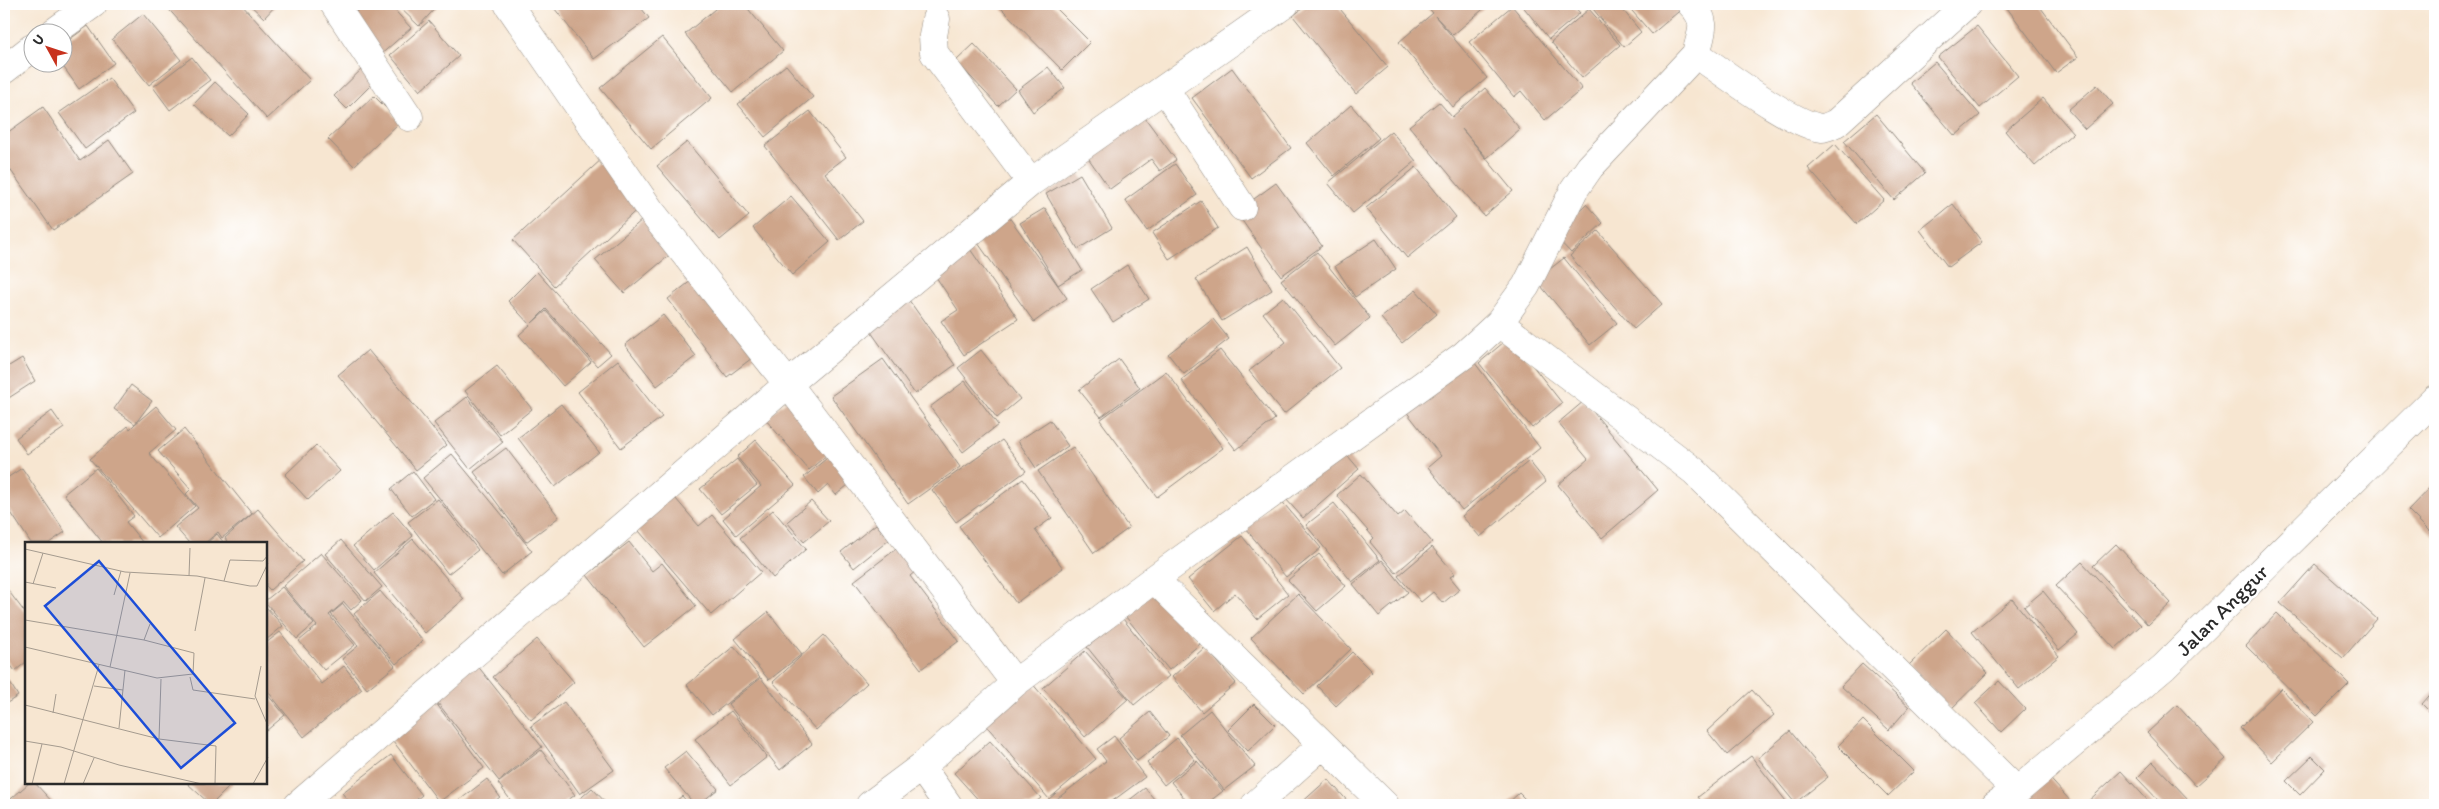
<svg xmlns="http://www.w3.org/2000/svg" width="2439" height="809" font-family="Itim,sans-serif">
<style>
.building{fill:#cea58a}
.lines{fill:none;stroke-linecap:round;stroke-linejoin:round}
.minor-casing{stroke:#91887e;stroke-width:29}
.minor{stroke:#fff;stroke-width:28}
.labels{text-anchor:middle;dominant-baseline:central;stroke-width:4.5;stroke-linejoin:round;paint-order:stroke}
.street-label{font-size:21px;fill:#2b2b2b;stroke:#fff}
.inset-road{fill:none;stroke:#a59b8f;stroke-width:1}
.view{fill:#1d4ed8;fill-opacity:0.15;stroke:#1d4ed8;stroke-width:2.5}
.inset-edge{fill:none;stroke:#2b2b2b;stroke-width:2.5}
</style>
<rect width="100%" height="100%" fill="#fff"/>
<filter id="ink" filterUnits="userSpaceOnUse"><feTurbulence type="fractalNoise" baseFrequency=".02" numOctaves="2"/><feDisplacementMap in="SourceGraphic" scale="10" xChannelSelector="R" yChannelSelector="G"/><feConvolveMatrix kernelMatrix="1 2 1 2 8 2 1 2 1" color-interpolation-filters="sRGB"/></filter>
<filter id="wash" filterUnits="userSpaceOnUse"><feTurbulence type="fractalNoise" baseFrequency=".0096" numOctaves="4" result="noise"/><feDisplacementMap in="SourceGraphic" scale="20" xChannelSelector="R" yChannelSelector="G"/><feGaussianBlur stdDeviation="1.12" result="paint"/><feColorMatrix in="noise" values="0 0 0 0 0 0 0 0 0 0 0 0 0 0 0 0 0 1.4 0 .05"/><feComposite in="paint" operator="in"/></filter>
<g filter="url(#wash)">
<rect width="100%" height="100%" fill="#f7e6d1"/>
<g id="blocks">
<path class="building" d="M164,4H241L310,80L267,119Z
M249,4H277L264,18Z
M365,4H389L411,28L378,57L346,21Z
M396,4H439L419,26Z
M551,4H638L649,18L594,59Z
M721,4H744L783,51L733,92L685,34Z
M1003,4H1052L1090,42L1062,70L1000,7Z
M1308,4H1336L1388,67L1356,94L1293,16Z
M1425,4H1489L1453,35L1435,16L1487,78L1453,107L1399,42L1433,13Z
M1521,4H1572L1580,13L1549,39Z
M1589,4H1618L1641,32L1624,47Z
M1626,4H1681L1684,7L1652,34Z
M2004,4H2038L2078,57L2056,73Z
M1512,6L1582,89L1545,120L1521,91L1514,97L1469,42Z
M1589,9L1620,45L1582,78L1551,42Z
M143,14L181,60L149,85L112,39Z
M429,21L459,56L420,91L390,55Z
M88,26L114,63L79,89L60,62H62V45Z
M1977,26L2018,76L1980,108L1938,57Z
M662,37L712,98L651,149L600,88Z
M974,44L1016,89L998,106L956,61Z
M192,57L210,80L170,110L153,87Z
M1935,62L1980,115L1955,136L1910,83Z
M366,65L379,77L347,109L334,96Z
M786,65L813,97L765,137L738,104Z
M1048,67L1065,88L1033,112L1018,90Z
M1232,68L1291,148L1251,178L1192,98Z
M109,78L134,113L85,149L59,113Z
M215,82L249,114L228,136L194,104Z
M2097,85L2113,104L2085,129L2068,110Z
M1485,88L1520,129L1487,158L1462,129L1513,191L1484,216L1409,126L1439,102L1452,117Z
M374,96L400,122L354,166L328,139Z
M2043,98L2073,133L2035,166L2005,131Z
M1351,105L1379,138L1334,176L1307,143Z
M43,107L80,161L109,140L133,174L53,230L4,161V135Z
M810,111L846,157L825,173L863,221L839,240L765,146Z
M1140,111L1176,160L1160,171L1151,159L1110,189L1084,152Z
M1876,114L1925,173L1894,200L1844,141Z
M1391,131L1416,161L1353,213L1328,183Z
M687,142L749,216L720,240L657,166Z
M1835,144L1884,200L1857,224L1808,168Z
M603,158L644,203L554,286L513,240Z
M1175,164L1197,195L1147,231L1125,200Z
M1416,167L1456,217L1407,258L1366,208Z
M1080,174L1112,228L1078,249L1046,194Z
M1276,183L1322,246L1281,276L1236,212Z
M791,196L830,242L792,275L753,228Z
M1201,201L1218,228L1169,259L1152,233Z
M1586,204L1603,223L1571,253L1554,235Z
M1953,204L1982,242L1948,267L1920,230Z
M1045,208L1082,270L1058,285L1020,223Z
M1006,213L1067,298L1034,322L973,236Z
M649,214L678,248L624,293L595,260Z
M1598,231L1662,304L1634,329L1570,256Z
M1376,239L1396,269L1355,297L1335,266Z
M1247,247L1272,290L1222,321L1196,279Z
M970,249L1018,319L964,355L941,321L958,310L934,274Z
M1317,252L1370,318L1335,346L1281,280Z
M1564,258L1617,323L1590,345L1536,280Z
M1127,265L1149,299L1113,322L1091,289Z
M537,272L611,354L597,366L546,309L532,323L546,311L591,362L563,386L519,335L530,325L508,301Z
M697,276L756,355L727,377L668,299Z
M1416,290L1437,314L1402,343L1381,318Z
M906,296L955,365L915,394L866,325Z
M1283,297L1340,368L1284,414L1249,371L1286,342L1263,313Z
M663,315L696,356L657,386L625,345Z
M1213,319L1229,339L1184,374L1168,354Z
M1510,337L1562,403L1532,428L1479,363Z
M368,350L447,445L416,470L338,375Z
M981,350L1020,399L997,418L958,368Z
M1220,350L1275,419L1236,450L1181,380Z
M22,358L35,381L4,401V369Z
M1471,358L1540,448L1462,510L1428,467L1441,456L1405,410Z
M883,359L960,467L908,504L831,396Z
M1119,359L1140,388L1101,417L1079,390Z
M618,360L662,417L621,448L578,392Z
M497,366L532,409L500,435L465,391Z
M1166,371L1223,448L1157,497L1100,420Z
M965,381L998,425L963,452L930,407Z
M131,385L152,401L135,424L156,406L176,430L149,453L195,506L158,538L90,459L128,426L130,429L135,424L114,409Z
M467,397L503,442L470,469L434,423Z
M790,398L834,449L809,470L765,419Z
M1584,401L1658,490L1602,538L1558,485L1588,459L1558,423Z
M561,404L599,452L555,487L518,438Z
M52,411L64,428L27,454L16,438Z
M1050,420L1068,446L1036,468L1018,441Z
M184,429L252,514L222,538L218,532L205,543H189L175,527L198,508L186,494L191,489L158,451Z
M756,440L795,485L736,535L723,519L761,486L737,457Z
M1002,440L1026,471L956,522L932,490Z
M316,445L340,471L308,500L285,475Z
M1073,447L1129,528L1094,553L1038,471Z
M506,448L559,517L526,542L474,472Z
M1342,449L1359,469L1303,518L1285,498Z
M452,454L532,551L502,575L423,478Z
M832,454L854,480L836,495L828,485L818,494L804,477Z
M737,459L757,485L721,514L700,489Z
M1529,461L1546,482L1480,537L1462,516Z
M22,468L65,532L49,543H31L4,502V480Z
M96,468L134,516L126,522L143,543H103L64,494Z
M413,471L434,499L412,516L391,489Z
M1361,474L1398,517L1405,511L1432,542L1396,573L1370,542L1374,538L1337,495Z
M1023,479L1052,518L1035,530L1063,568L1016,603L959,526Z
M2435,482V537L2408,510Z
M670,492L699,526L712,515L761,572L711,615L633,524Z
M438,499L478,550L448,574L408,522Z
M1280,499L1321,548L1286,577L1245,528Z
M811,501L829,521L804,542L787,522Z
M1334,503L1380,560L1352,582L1306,525Z
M258,509L303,561L270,590L266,586V543H228L225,538Z
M773,510L806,549L773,578L740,538Z
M393,512L413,536L374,570L353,546Z
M876,524L889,540L854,568L841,552Z
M217,534L224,543H207Z
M1242,536L1288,594L1257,619L1235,593L1214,611L1188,579Z
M413,539L464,599L425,633L374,573Z
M341,540L382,587L366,601L325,554Z
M629,542L652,571L662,563L696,606L644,647L587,575Z
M904,543L922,566L910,576L959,641L921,669L854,581Z
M2116,544L2171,603L2148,625L2093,566Z
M1432,547L1455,574L1450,577L1460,589L1443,603L1433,592L1421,602L1398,576Z
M321,553L362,600L351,610L344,602L329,615L355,645L324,670L299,641L317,626L283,586Z
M1319,554L1346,586L1317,611L1288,580Z
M1382,560L1408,592L1379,616L1353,584Z
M2082,562L2141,625L2115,649L2056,586Z
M2315,564L2377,619L2343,658L2280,603Z
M4,585L26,614V662L15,671L4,656Z
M1153,585L1200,644L1169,670L1121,611Z
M282,587L314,624L297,639L266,603V600Z
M380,591L423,641L396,664L354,614Z
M2043,591L2078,634L2059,650L2024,607Z
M1298,594L1351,649L1304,694L1251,638Z
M2012,599L2059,656L2019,689L1972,632Z
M343,604L395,666L367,689L342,659L358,646L331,614Z
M266,607L283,626L266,640Z
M768,612L802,654L769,680L735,639Z
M2277,613L2349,684L2317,716L2246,646Z
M1123,619L1169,676L1134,705L1087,647Z
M1946,629L1988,673L1951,709L1909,665Z
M280,632L322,684L344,666L362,689L304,737L266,689V643Z
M824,635L867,683L816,730L773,682Z
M537,639L574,682L531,720L493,677Z
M734,646L760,677L712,715L687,685Z
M1205,647L1236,683L1202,712L1172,677Z
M1085,651L1128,699L1085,737L1043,688Z
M1352,652L1372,672L1336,706L1317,686Z
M473,660L542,747L499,781L430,693Z
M1862,664L1909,707L1889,730L1841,686Z
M4,673L18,696L4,705Z
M761,678L812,744L780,770L728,704Z
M1999,681L2025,709L2001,732L1975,703Z
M1031,682L1096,759L1049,799L984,723Z
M2281,688L2313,722L2272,762L2240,728Z
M2435,689V717L2422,704Z
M1752,690L1774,715L1727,755L1707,731Z
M266,693L285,715L266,731Z
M433,699L484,768L439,802L387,733Z
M564,702L614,770L580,794L531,726Z
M1254,704L1275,725L1248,751L1228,730Z
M2177,705L2226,759L2196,786L2147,733Z
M1210,710L1255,766L1224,790L1180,735Z
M731,711L767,757L731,785L695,739Z
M1150,712L1169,736L1137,761L1119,738Z
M1863,720L1914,771L1888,796L1838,746Z
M1790,731L1828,777L1795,803L1758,758Z
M1114,736L1145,777L1107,805H1049L1106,761L1097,749Z
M1177,738L1195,760L1164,785L1147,763Z
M990,741L1041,798L1032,805H983L954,773Z
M541,750L575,795L561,805H514L498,783Z
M686,751L718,789L698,805H695L664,768Z
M391,755L422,795L410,805H352L342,793Z
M1751,756L1789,805H1704L1698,797Z
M2312,756L2325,769L2300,795L2286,781Z
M1197,761L1223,791L1205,805H1190L1171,782Z
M2153,762L2190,801L2186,805H2163L2137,778Z
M2121,771L2152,805H2084Z
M2044,772L2074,805H2008Z
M487,779L500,797L490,805H453Z
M1328,779L1351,805H1299Z
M29,783H35L55,805H4Z
M187,783H233L211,805Z
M592,788L608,805H573Z
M1145,788L1159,805H1123Z
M1519,793L1531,805H1506Z
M682,796L690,805H671Z"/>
</g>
</g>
<g filter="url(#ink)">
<use href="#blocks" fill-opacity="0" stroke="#91887e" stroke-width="1"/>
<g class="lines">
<g class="minor-casing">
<path id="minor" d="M334,4L409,117
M508,4L650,210L788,384L1015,683
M936,19L933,36L934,53L1031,182
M54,32L93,4
M1696,54C1723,72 1794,126 1822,128C1826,128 1831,125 1836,123L1967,4
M4,70L32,48
M1165,89L1242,207
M1499,323L1694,471L2017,791
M1154,579L1385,805
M921,767L948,805
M298,805L788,384L1031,182L1285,4
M870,805L921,767L1015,683L1154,579L1464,355L1499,323L1526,286L1574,190L1590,167L1696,54C1701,33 1709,22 1691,4
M1255,805L1322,745
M1995,805L2017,791L2164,667L2435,399"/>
</g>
<use href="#minor" class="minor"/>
</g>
</g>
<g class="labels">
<g class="street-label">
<text transform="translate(2222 610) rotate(-45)">Jalan Anggur</text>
</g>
</g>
<g transform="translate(25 542)">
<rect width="242" height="242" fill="#f7e6d1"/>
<path class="inset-road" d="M0,7L100,30L172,34L225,44H232L243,21M164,34L165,6M199,39L205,18L238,19L243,13M0,40L31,46M8,42L18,11M89,53L96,29M0,78L119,98L169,111L168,132L132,136L0,105M170,89L180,36M119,98L125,82M236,124L230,154L243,184M85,125L105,31M165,135L168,148L230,157M69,144L98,148M0,163L134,197L191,204L190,242M28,171L31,152M94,186L100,128M134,197L136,137M0,199L36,205L94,223L177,242M7,242L17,202M39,242L74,123M58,242L69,216M228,242L243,215"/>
<path class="view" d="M74,19L210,181L156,226L20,64Z"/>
<rect width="242" height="242" class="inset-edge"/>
</g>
<rect width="2439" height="809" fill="none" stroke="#fff" stroke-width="20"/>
<g transform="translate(48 48) rotate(310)"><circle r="24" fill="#ffffff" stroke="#aaaaaa"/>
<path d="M0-4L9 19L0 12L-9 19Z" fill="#c8321e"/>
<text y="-8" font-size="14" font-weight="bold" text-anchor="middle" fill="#2b2b2b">U</text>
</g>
</svg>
